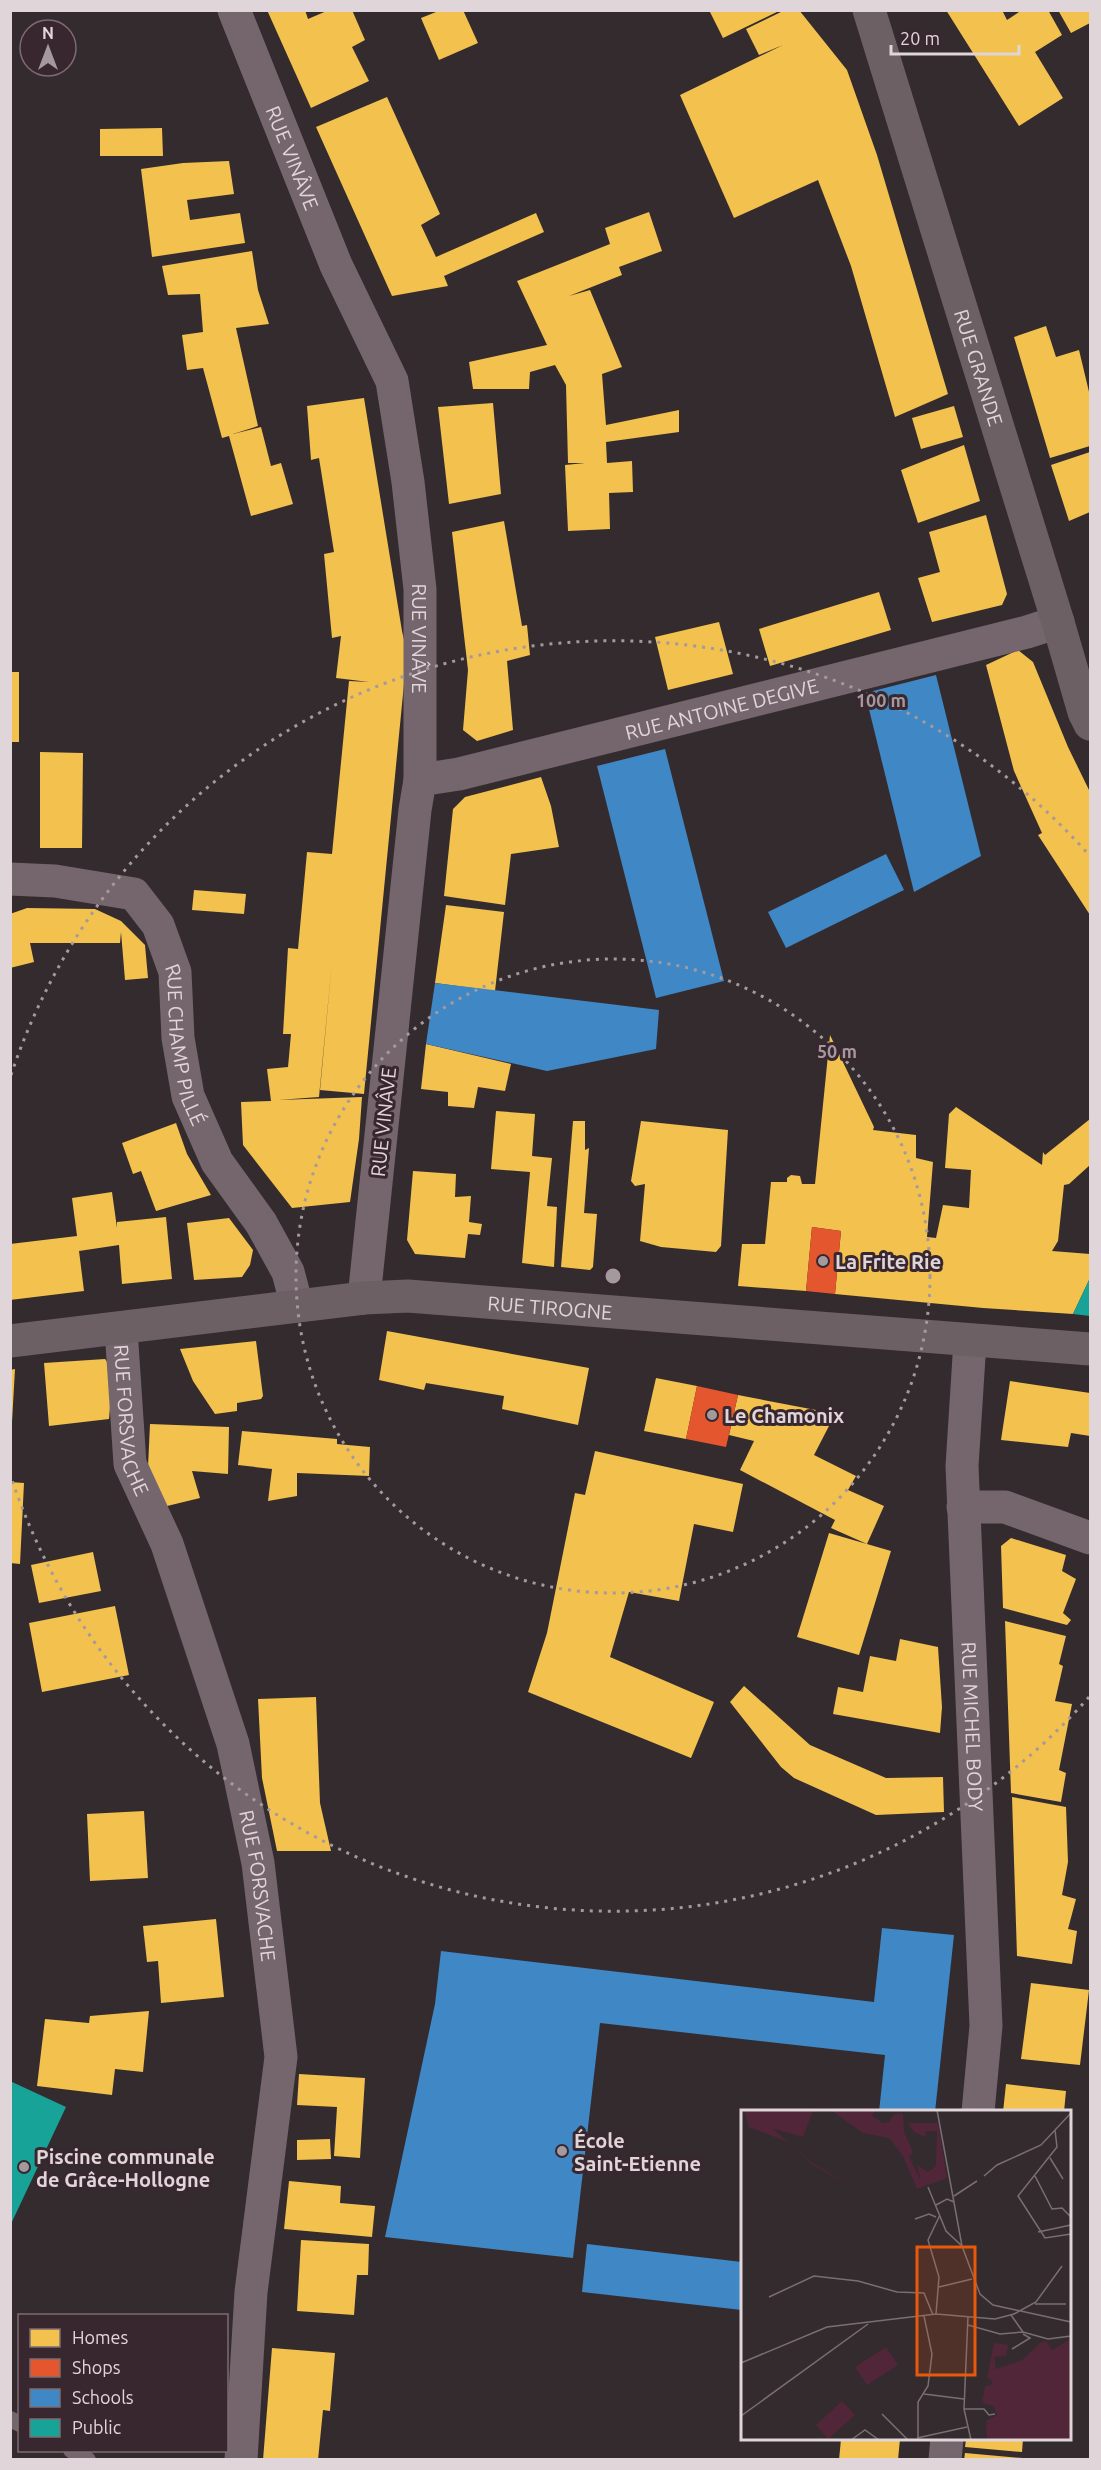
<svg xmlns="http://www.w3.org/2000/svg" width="1101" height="2470" font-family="Ubuntu,sans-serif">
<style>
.homes{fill:#f2c14e}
.shops{fill:#e4572e}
.schools{fill:#3f88c5}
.public{fill:#17a398}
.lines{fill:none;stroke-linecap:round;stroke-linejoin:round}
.lane{stroke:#74666c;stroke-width:16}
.street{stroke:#74666c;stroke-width:33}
.secondary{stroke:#6d6065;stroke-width:33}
.ring{fill:none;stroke:#a49a9e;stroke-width:3;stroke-dasharray:3 6}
.poi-dot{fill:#a49a9e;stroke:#38272e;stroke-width:2}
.labels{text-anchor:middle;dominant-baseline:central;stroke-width:6;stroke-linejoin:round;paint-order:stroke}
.street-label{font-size:20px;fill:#e0d5d9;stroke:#38272e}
.poi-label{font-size:20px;font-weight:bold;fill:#e0d5d9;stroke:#38272e;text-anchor:start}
.inset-road{fill:none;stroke:#796f73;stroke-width:1.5}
.view{fill:#e8590c;fill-opacity:0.15;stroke:#e8590c;stroke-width:3}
.inset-edge{fill:none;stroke:#e0d5d9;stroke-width:3}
.centre{fill:#a49a9e;stroke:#38272e;stroke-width:3}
.ring-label{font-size:18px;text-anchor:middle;font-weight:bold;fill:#a49a9e;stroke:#38272e;stroke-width:6;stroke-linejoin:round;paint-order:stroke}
</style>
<rect width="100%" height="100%" fill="#342b2f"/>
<path class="homes" d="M267,10H305L308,19L329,10H352L365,40L352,47L369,81L311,108Z
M441,10H463L478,43L439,60L421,18Z
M709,10H781L723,38Z
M785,10H799L847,70L877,155L948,394L895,417L851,266L818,180L734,218L680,95L783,45L759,55L746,29Z
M946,10H1002L1007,20L1022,10H1048L1062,35L1035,52L1063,98L1019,126Z
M1058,10H1090V23L1071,33Z
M387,97L440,214L421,225L436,257L536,213L544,232L444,276L448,286L392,296L316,127Z
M162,128L163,156H100V129Z
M229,161L234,194L187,200L190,220L240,213L245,243L152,257L141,169L183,163Z
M649,212L662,251L619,267L622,275L569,296L590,290L622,367L602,374L606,425L679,410V432L606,442L607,463L632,461L633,492L609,493L610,529L568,531L565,465L585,463H568L566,385L555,365L530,372L529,389H473L469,362L547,345L517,281L610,244L605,228Z
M252,251L258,290L269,324L236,328L258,426L233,434L261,427L271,466L281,463L293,504L251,516L229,436L222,438L203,368L187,370L182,335L203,332L200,294L168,295L162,266Z
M1046,326L1056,357L1079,350L1090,396V446L1050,458L1014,337Z
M364,398L402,631L407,653L364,1094L320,1090L332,962L319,1097L278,1100L362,1097L359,1139L350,1202L292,1208L243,1145L241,1102L271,1101L267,1069L288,1067L291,1034H283L288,948L298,949L307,852L332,854L349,681L369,682L336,678L341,636L332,638L324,554L334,552L319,458L311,460L307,406Z
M493,403L501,494L449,504L438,407Z
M954,406L963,437L921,449L912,418Z
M964,445L980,501L918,523L901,470Z
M1090,452V512L1069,521L1051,465Z
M986,515L1007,594L1002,605L932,622L918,578L940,572L929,532Z
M504,521L522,626L527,625L530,655L507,661L513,730L477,741L463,730L468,670L452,532Z
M879,592L891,630L770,666L759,629Z
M719,622L733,674L668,690L655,637Z
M1018,650L1033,662L1068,747L1090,792V915L1038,835L1042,833L1014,771L986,665Z
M10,672H19V742H10Z
M40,752L83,753L82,848H40Z
M541,777L551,806L559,847L511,854L505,905L444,896L453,809L465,797Z
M194,890L246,894L244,914L192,910Z
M446,905L504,912L495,991L435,983Z
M27,908L95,909L121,921L145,945L148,978L125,980L121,932L120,943H30L34,962L10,968V914Z
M830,1035L874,1127L873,1130L916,1135V1158L933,1162L927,1237L936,1238L943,1205L969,1208L971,1170L945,1168L949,1114L956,1107L1042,1165L1043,1152L1045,1155L1090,1119V1165L1069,1184L1064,1185L1058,1241L1052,1251L1090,1254V1278L1073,1314L983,1308L835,1294L841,1231L812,1227L806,1291L738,1286L742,1244H765L771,1182H787V1178L791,1175L800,1176L802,1184H815Z
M426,1044L511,1064L505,1091L478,1087L474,1108L448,1106V1092L421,1089Z
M496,1111L535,1114L532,1156L552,1158L547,1206L557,1207L554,1267L522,1263L530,1172L491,1169Z
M573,1121H585V1150L589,1148L584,1213L597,1214L593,1267L590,1270L561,1267Z
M641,1121L728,1130L721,1246L716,1252L661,1247L640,1241L645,1184L635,1186L631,1181Z
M176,1123L187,1154L211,1195L156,1211L141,1171L133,1174L122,1143Z
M413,1171L456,1174L455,1197L471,1196L469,1222L482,1224L480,1235L468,1234L465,1258L415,1254L407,1240Z
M112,1192L117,1228V1222L166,1217L172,1279L122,1284L119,1245L79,1251L84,1291L10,1300V1244L77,1236L72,1198Z
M229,1218L253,1250L250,1265L242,1277L194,1280L187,1223Z
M387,1331L589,1368L578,1425L502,1409L504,1396L426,1383L424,1390L379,1380Z
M256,1341L263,1396L261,1399L237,1403V1411L215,1414L193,1381L180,1349Z
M105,1359L113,1370L109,1419L49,1426L44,1363Z
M15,1369L12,1422H10V1370Z
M656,1378L697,1386L686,1439L644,1431Z
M1010,1381L1090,1393V1436L1071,1433L1068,1447L1001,1440Z
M738,1395L821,1411L829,1426L814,1455L856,1476L848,1490L884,1506L867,1544L831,1528L835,1520L740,1470L754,1441L729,1435Z
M150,1424L229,1427L228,1474L192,1471L200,1498L163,1507L148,1467Z
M242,1431L337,1439V1444L370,1447L369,1476L297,1473V1496L268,1501L272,1469L238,1465Z
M595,1451L743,1484L733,1532L694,1524L679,1601L629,1592L610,1657L714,1702L691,1758L528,1692L547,1633L575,1493L585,1495Z
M10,1482L24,1483L20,1564L10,1563Z
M829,1533L891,1551L859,1655L797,1637Z
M1011,1538L1066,1555L1062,1571L1076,1579L1063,1613L1071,1620L1067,1625L1003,1608L1001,1546Z
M93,1552L101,1591L39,1603L31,1565Z
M115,1606L129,1675L42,1692L29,1623Z
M1005,1621L1066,1636L1059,1664L1063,1666L1055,1701L1072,1704L1059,1770L1066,1773L1061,1802L1011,1793Z
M900,1639L938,1647L942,1707L940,1733L833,1714L838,1687L863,1692L870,1656L896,1661Z
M744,1686L810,1745L886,1778L943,1777L944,1812L876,1815L794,1778L781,1767L730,1702Z
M316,1697L320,1803L331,1851H277L262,1778L258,1699Z
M1012,1797L1066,1807L1068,1862L1062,1895L1076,1899L1068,1929L1077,1931L1072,1964L1017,1956Z
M144,1811L148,1878L90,1881L87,1814Z
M216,1919L224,1997L161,2003L158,1961L147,1962L143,1926Z
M1031,1983L1089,1990L1080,2065L1021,2059Z
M149,2011L143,2072L115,2069L112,2095L37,2086L45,2019L89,2023L90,2016Z
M299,2074L365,2078L360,2158L334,2156L337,2107L297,2105Z
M1006,2084L1066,2091L1064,2112H1003Z
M330,2139L331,2159L297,2160V2140Z
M289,2181L341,2186L340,2203L375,2206L372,2237L284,2229Z
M301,2240L369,2244L368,2275H357L354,2315L297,2311Z
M272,2348L335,2353L330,2411L323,2410L318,2460H263Z
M841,2439H900L898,2460H839Z
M966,2439H1023L1022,2452L965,2447Z
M965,2453L1022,2458V2460H964Z"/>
<path class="shops" d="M812,1227L841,1231L835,1294L806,1291Z
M697,1386L738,1395L726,1447L686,1439Z"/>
<path class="schools" d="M936,675L981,856L914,892L865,693Z
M665,749L724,981L656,998L597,766Z
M886,854L904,890L786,948L768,912Z
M435,983L659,1010L656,1049L547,1071L426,1044Z
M882,1928L954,1935L935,2112H879L885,2055L600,2023L573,2258L385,2237L435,2004L441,1951L874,2002Z
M587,2244L742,2262V2310L582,2292Z"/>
<path class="public" d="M1090,1278V1316L1073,1314Z
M10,2081L66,2107L10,2226Z"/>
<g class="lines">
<path class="lane" d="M10,2419L20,2424
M71,2450L88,2460"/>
<g class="street">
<path id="s1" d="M234,10L336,265L392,381L408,482L420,589V780L415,810L364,1298"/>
<path id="s2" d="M420,780L459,774L1027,632L1058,622"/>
<path id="s3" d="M10,879L55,881L134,894L158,925L175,972L178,1038L188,1096L217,1162L261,1223L288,1272L297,1306"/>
<path id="s4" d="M121,1329L130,1464L167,1544L233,1744L258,1863L281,2057L251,2292L241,2460"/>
<path id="s5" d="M970,1341L962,1466L986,2026L978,2112"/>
<path d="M963,1507H1005L1090,1538"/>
<path d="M945,2460L947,2438"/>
</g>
<g class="secondary">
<path id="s6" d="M869,10L1058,622L1084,712L1090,724"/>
<path id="s7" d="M10,1341L364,1298L408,1296L1090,1349"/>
</g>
</g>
<g class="ring">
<circle cx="613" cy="1276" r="317"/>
<path d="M1089 1697A635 635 0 0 1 11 1477M11 1075A635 635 0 0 1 1089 855"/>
</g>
<g class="poi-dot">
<circle cx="823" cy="1261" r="6"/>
<circle cx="712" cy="1415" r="6"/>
<circle cx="562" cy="2151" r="6"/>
<circle cx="24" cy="2167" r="6"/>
</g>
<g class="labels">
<g class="street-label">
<text stroke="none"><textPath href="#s1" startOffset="159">RUE VINÂVE</textPath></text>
<text stroke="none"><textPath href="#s6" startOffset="374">RUE GRANDE</textPath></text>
<text stroke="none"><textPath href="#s1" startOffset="663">RUE VINÂVE</textPath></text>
<text stroke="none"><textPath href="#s2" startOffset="310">RUE ANTOINE DEGIVE</textPath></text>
<text stroke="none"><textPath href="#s3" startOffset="288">RUE CHAMP PILLÉ</textPath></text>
<text transform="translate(383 1122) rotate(-84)">RUE VINÂVE</text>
<text stroke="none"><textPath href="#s7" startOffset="543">RUE TIROGNE</textPath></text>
<text stroke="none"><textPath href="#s4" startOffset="92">RUE FORSVACHE</textPath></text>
<text stroke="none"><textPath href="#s5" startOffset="386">RUE MICHEL BODY</textPath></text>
<text stroke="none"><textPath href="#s4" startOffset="578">RUE FORSVACHE</textPath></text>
</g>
<g class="poi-label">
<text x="835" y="1261">La Frite Rie</text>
<text x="724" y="1415">Le Chamonix</text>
<text x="574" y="2140">École<tspan x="574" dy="23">Saint-Etienne</tspan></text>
<text x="36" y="2156">Piscine communale<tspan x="36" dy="23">de Grâce-Hollogne</tspan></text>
</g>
</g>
<g transform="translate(741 2110)">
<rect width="330" height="330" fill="#342b2f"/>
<path d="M3,0H72L62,27L32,19L70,52L109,76L72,55L47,32L8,17ZM90,0H134L131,6L142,13L148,12L153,4H162L163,22L172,42L168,47L180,71L176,55L187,62L195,56L196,21H185L184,27L173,22L167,13H197L206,68L176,79L162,46L148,28L122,23ZM330,229V330H246L245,311L256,305L253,296L241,293L244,276L251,275L250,269L246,268L253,233L267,235L265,246L253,247L255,259L281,250L299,233L305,231L311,240ZM145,237L157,255L126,275L114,257ZM101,291L114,305L87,329L75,315Z" fill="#512639"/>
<path class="inset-road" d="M196,0L221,136L239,184L252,195L330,212M314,20L316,37L277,86L304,128L330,124M309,48L322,69M243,66L256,55L300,35L330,3M294,66L311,99L321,98L330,107M187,77L205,121L221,136M213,86L236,71M195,95L206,89L213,92M174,109L188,104L195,107M297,122L330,115M198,177L231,169M28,187L73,166L117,171L156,182L183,183L192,205M294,194H325M195,204L198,167L187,130L199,105M270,205L282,222M227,206L223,299L230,330M227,215L259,224L282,222L307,229L330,226M271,239L289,228L282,224M0,253L86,217L195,204L254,209L273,204L295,192L321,156M183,284L223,289M223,299H243L248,305L254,304M141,304L167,330M0,306L127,214M176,328L226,317M110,330L124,320L138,330M177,330V292L187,276L191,244L183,206"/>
<path class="view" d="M176,137H234V265H176Z"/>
<rect width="330" height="330" class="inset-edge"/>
</g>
<circle cx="613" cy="1276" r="9" class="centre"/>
<g class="ring-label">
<text x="881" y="707">100 m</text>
<text x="837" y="1058">50 m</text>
</g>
<rect width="1101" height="2470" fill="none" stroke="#e0d5d9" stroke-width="24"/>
<rect x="18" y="2314" width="210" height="138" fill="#38272e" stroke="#7b6d72" stroke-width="1.5"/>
<rect x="30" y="2329" width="30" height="18" fill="#f2c14e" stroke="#7b6d72" stroke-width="1.5"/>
<text x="72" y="2344" font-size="18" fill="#e0d5d9">Homes</text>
<rect x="30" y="2359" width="30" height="18" fill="#e4572e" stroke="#7b6d72" stroke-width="1.5"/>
<text x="72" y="2374" font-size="18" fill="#e0d5d9">Shops</text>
<rect x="30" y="2389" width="30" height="18" fill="#3f88c5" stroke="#7b6d72" stroke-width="1.5"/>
<text x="72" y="2404" font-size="18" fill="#e0d5d9">Schools</text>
<rect x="30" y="2419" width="30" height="18" fill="#17a398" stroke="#7b6d72" stroke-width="1.5"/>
<text x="72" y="2434" font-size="18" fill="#e0d5d9">Public</text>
<g transform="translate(48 48)"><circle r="28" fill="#38272e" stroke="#7b6d72" stroke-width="1.5"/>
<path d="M0-4.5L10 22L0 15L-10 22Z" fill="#a49a9e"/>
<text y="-9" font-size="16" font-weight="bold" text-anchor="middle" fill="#e0d5d9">N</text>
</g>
<path d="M891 45v9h128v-9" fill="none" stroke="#e0d5d9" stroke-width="3"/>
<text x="900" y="45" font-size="18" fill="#e0d5d9" stroke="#38272e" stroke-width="4.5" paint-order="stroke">20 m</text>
</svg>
